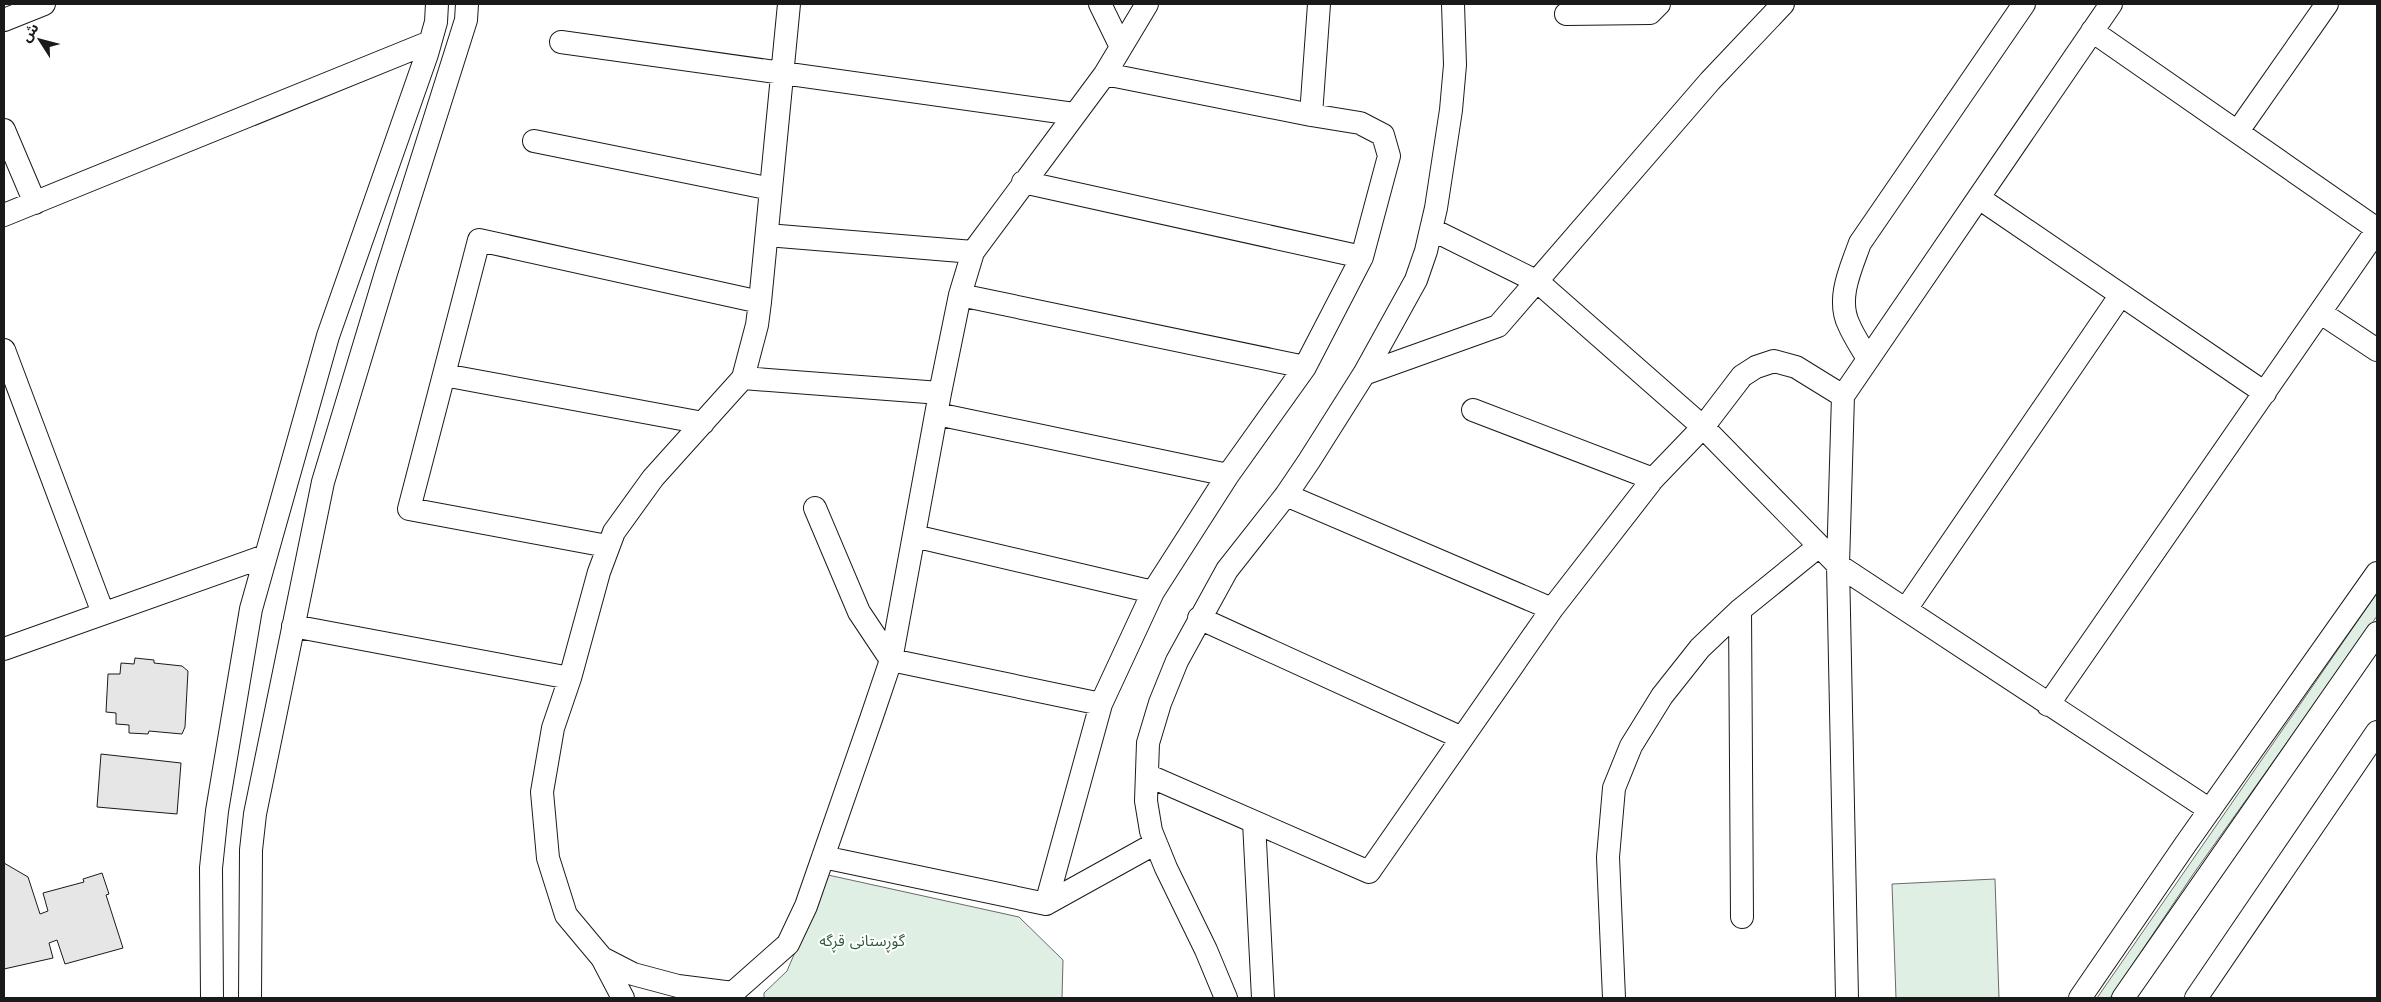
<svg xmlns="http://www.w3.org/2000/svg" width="2381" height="1002" font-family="'Work Sans','Noto Sans Arabic',sans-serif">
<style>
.green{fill:#e0efe3;stroke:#6a6a6a}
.building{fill:#e6e6e6;stroke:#1a1a1a}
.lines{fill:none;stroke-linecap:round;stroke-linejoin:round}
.minor-casing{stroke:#1a1a1a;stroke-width:24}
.minor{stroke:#fff;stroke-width:22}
.labels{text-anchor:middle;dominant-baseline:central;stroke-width:4;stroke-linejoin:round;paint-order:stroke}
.park-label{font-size:15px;fill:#2b5a34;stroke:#fff}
</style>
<rect width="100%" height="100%" fill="#fff"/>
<path class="green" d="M2377,593V616L2194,873L2110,998H2097Z
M828,875L1019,917L1063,960L1062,998H764V993L787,971Z
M1995,879L1999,998H1896L1892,884Z"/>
<path class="building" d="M135,658L154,660V663L182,666L188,671L185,727L182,734L149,731L148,734L129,733V725L116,724V713L106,712L108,674H120L121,663L134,664Z
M101,754L181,763L177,814L97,807Z
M4,863L28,877L40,914L48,911L43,893L84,882L83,879L102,873L109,894L106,895L123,948L65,964L57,940L49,943L53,958L4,969Z"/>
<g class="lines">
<g class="minor-casing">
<path id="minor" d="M1100,4L1121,47
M1566,14L1650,13L1659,4
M4,20L44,4
M2092,31L2377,229
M561,42L1074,114
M1311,115L1319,4
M4,130L35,203
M2238,131L2327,4
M534,141L771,189
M1023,182L1362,257
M1979,198L2265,393
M4,215L430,42
M1431,229L1538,282L1703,427L1838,565L2210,810
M767,235L973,252
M960,295L1305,367
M2321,313L2377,350
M4,350L103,613
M1868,359C1862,348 1854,337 1849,325C1836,299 1851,268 1860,243L2024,4
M1364,374L1498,326L1710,81L1783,4
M444,375L703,423
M743,378L940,393
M1473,410L1653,479
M937,414L1228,475
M1286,495L1552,609
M815,508L859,612L891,660L1101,704
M914,536L1153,592
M607,546L409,509L479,240L760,302
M1906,609L2120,296
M1740,610L1742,917
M1199,618L1462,738
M293,626L570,678
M4,649L265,556
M2048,705L2377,230
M1147,775L1369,872L1552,609L1653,479L1703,427L1742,376L1756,367L1774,361L1796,367L1843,396
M1254,822L1263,998
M823,857L1046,904L1156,843
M1046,904L1101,704L1153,592L1228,475L1305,367L1362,257L1389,156L1383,135L1360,123L1311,115L1105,74
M602,958L633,974L678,986L733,993
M212,998L211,868L217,811L251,609L328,336L427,54L436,22L437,4
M250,998L251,850L255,814L323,482L386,273L466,20L467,4
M623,998L602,958L566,915L548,858L542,792L553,728L570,678L599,572L614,532L653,478L743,378L757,325L760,302L789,4
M727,998L788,944L806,906L871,719L891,660L940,393L960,295L973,252L1105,74L1147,4
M1226,998L1206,950L1166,868L1151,831L1146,801L1148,743L1160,703L1177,661L1227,570L1286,495L1309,461L1364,374L1416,280L1426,251L1436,208L1451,110L1455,65L1453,4
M1614,998L1608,857L1614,788L1631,746L1662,696L1700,648L1740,610L1819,546
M1847,998L1838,565L1843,396L2111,4
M2080,998L2185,845L2377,573
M2123,998L2377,633
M2196,998L2377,732"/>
</g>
<use href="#minor" class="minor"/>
</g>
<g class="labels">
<g class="park-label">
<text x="862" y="941">گۆڕستانی قڕگە</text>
</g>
</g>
<rect width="2381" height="1002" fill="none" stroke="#1a1a1a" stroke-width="10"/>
<g transform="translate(40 40) rotate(306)" stroke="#ffffff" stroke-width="4" paint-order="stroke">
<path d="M0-4L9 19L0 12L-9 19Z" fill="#1a1a1a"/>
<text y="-8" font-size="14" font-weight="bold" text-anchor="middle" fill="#1a1a1a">ش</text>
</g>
</svg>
